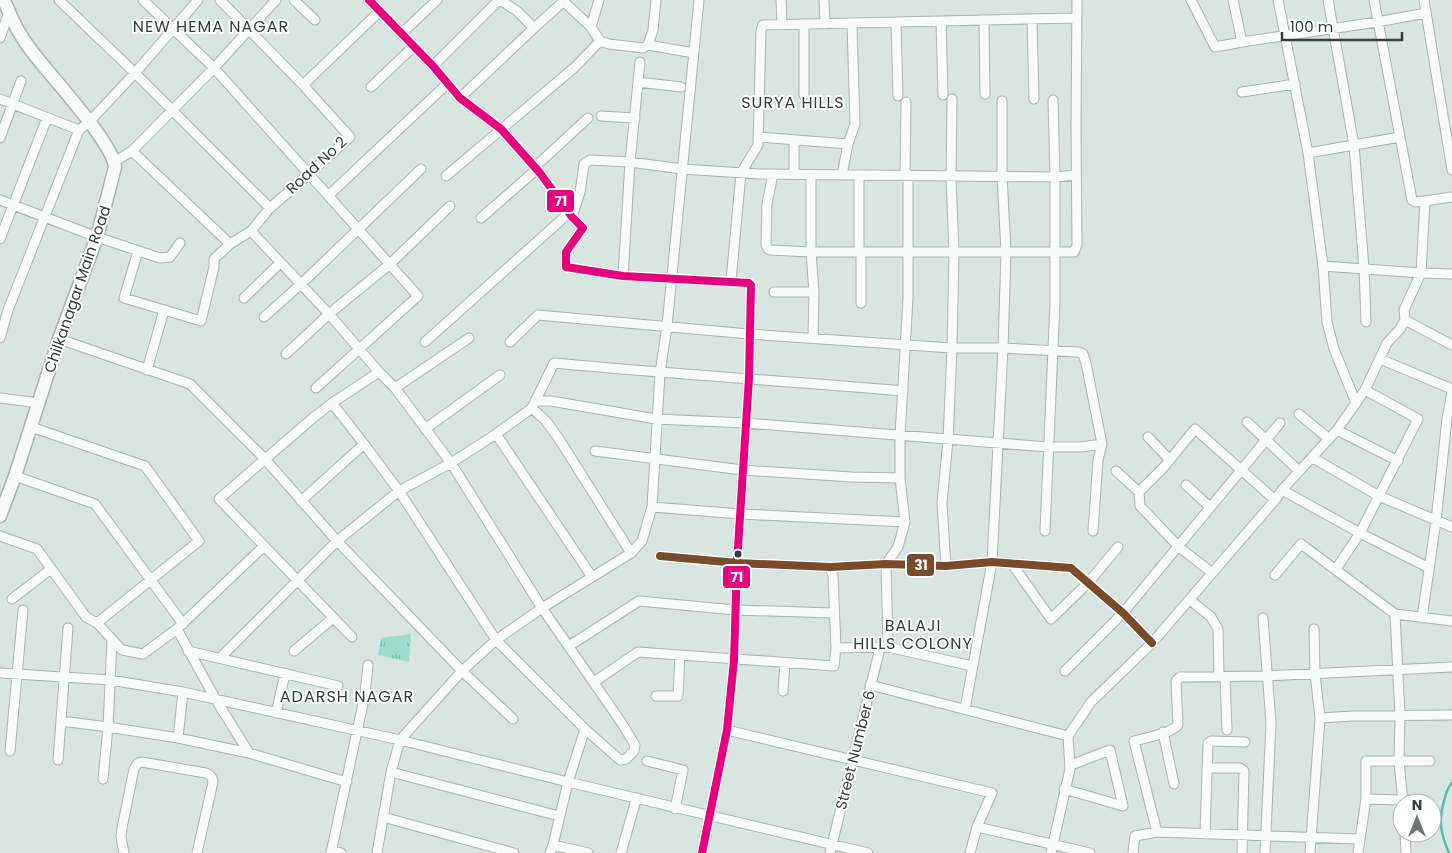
<svg xmlns="http://www.w3.org/2000/svg" width="1452" height="853" font-family="Poppins,sans-serif">
<style>
.grass{fill:url(#grass-tufts)}
.lines{fill:none;stroke-linecap:round;stroke-linejoin:round}
.stream{stroke:#55bea8;stroke-width:2.5}
.street-casing{stroke:#abb4b1;stroke-width:11}
.secondary-casing{stroke:#abb4b1;stroke-width:15}
.street{stroke:#f9fbfa;stroke-width:9}
.secondary{stroke:#f9fbfa;stroke-width:12}
.bus-1-casing{stroke:#fff;stroke-width:11}
.bus-2-casing{stroke:#fff;stroke-width:11}
.bus-1{stroke:#e5007d;stroke-width:8}
.bus-2{stroke:#7a4b2a;stroke-width:8}
.bus-dot{fill:#363e3c;stroke:#fff;stroke-width:2}
.labels{text-anchor:middle;dominant-baseline:central;stroke-width:4;stroke-linejoin:round;paint-order:stroke}
.street-label{font-size:15px;fill:#363e3c;stroke:#fff}
.neighbourhood-label{font-size:16px;letter-spacing:1px;fill:#363e3c;stroke:#fff}
.line-badge{stroke:#fff;stroke-width:2}
.badge-label{font-size:14px;text-anchor:middle;font-weight:bold;fill:#fff}
</style>
<defs>
<pattern id="grass-tufts" width="24" height="20" patternUnits="userSpaceOnUse" patternTransform="scale(1.25)"><rect width="24" height="20" fill="#9cddcc"/><path d="M3 7l-1-3M5 7V3M7 7l1-3M15 17l-1-3M17 17v-4M19 17l1-3" fill="none" stroke="#80b5a7"/></pattern>
</defs>
<rect width="100%" height="100%" fill="#d9e5e1"/>
<path class="grass" d="M411,634L409,662L378,655L381,638Z"/>
<g class="lines">
<path class="stream" d="M1449,853C1441,835 1438,820 1444,801C1446,794 1447,788 1452,783"/>
<g class="street-casing">
<path id="street" d="M59,0L135,73L270,208
M276,0L214,68L418,296L316,388
M294,0L315,20
M369,0L433,66L460,98L501,129L540,173L572,217L583,228L566,252V267L623,276L749,283L751,285L749,378L737,563L734,660L727,730L702,853
M500,0L517,11L534,28L563,2
M562,0L591,27L600,41L609,44L643,48L648,45L694,53
M781,0L782,25
M824,0L825,24
M1191,0L1215,47L1242,42
M1233,0L1242,42L1377,22L1426,13
M1278,0L1308,153L1323,266L1327,322L1334,349L1356,403
M1328,0L1354,145L1364,268L1366,322
M1374,0L1412,200L1415,202L1425,201
M1424,0L1452,170
M1032,19L1034,99
M984,20L985,94
M941,21L943,95
M896,22L898,96
M591,27L599,0
M401,34L437,0
M0,38L9,12
M648,45L653,30L656,0
M433,66L499,0
M638,82L681,87
M303,85L380,11
M371,87L413,47
M1242,92L1295,84
M804,95V24
M460,98L534,28
M0,99L79,130L89,122L135,73L198,0
M601,116L635,118
M758,137L848,144
M0,138L21,81
M132,151L230,244
M1308,153L1400,137
M114,162L132,151L214,68L143,0
M535,167L588,118
M773,174L767,204L766,245L768,249L770,250L811,252H1074L1077,245L1076,126L1077,0
M794,174V140
M811,175V252L814,292L813,338
M842,175L848,144L855,124L852,24
M905,175L906,102
M446,176L575,67L600,41
M328,196L447,84
M1452,197L1425,201L1421,273L1452,274
M0,200L97,237L160,258L170,257L180,243
M572,217L580,192L584,164L590,160L630,162L682,169L759,174L1055,177L1076,175
M481,218L537,169
M251,231L329,314L379,372L395,388L451,463L542,608L621,722L635,745L634,751L626,759L620,760L585,729L496,640L399,491L364,444
M0,239L47,118
M138,251L124,298L201,321L214,267V259L230,244L251,231L270,208L309,174L350,137L303,85L220,0
M859,252V175
M861,252V303
M623,276L630,162L640,62
M731,281L741,173L758,145L761,31L763,25L1077,18
M774,292H814
M244,298L280,263
M264,317L300,285L421,169
M1405,320L1452,345
M0,338L8,310L79,130
M59,339L190,384L265,459L337,541L462,671L513,719
M425,342L569,213
M510,342L538,315L749,334L952,348H1003L1078,352L1083,354L1086,363L1102,444
M286,354L329,314L390,264L450,206
M1380,359L1452,389
M147,370L164,310
M395,388L469,338
M0,398L39,403
M535,401H551L656,419L745,423L1048,447H1081L1102,444L1098,460L1093,531
M332,403L314,417L219,499L352,637
M532,408L546,421L559,439L631,553
M1299,414L1329,439
M1247,422L1299,471
M31,427L145,466L199,541L97,623
M425,429L500,375
M1337,430L1398,461
M496,434L592,577
M1148,437L1170,460
M595,451L742,470L852,477L900,478
M1313,458L1379,496L1452,527
M1116,471L1139,492
M15,476L95,504L183,624
M1186,485L1210,507
M1282,490L1360,533L1429,568
M301,501L364,444L332,403L379,372
M652,507L660,373L667,326L699,0
M1045,531L1055,303V177L1053,100
M0,536L37,549L86,617L97,623L122,650L143,654L177,629L264,546
M660,556L737,563L830,567L886,564L946,566L992,562L1071,568L1123,613L1152,643
M1012,564L1051,619L1088,583L1118,547
M946,566L942,503L948,440L952,348L954,253L951,176L952,99
M1336,569L1360,533L1418,419L1365,390
M1211,572L1179,547L1140,506L1139,492L1164,467L1195,429L1275,500
M1275,575L1301,544L1395,614
M12,599L51,569
M1190,600L1211,617L1218,629L1219,675
M1263,618L1271,723L1265,853
M1422,618L1436,521L1447,419L1452,392
M177,629L216,700L249,753
M112,640L108,727L178,738L249,753L347,782
M569,646L639,601L735,610L834,613
M888,647L886,564L898,547L905,522L900,478V436L908,298V174
M836,648L888,647L972,666
M188,651L338,686
M294,651L333,618
M220,658L337,541L399,491L451,463L496,434L532,408L554,363C670,374 787,381 903,391
M1065,671L1123,613L1280,423
M0,673L110,680L183,692L400,740L568,782L553,845
M1225,677L1227,730
M594,682L638,652L834,666L836,648L833,576L830,567
M870,685L1068,736
M783,691L785,663
M656,696H678L680,655
M965,709L992,562L1003,348L1006,252L1002,175V101
M276,713L285,674
M1320,718L1353,716L1452,715
M61,721L108,727L103,779
M585,729L568,782L868,853
M727,730L992,793L977,827L970,853
M1163,732L1174,784
M1068,736L1091,702L1152,643L1275,500L1282,490L1337,430L1365,390L1387,343L1400,329L1405,320L1404,310L1421,273L1323,266
M178,738L183,692
M10,751L23,610
M58,760L68,628
M647,761L683,770L675,809
M1207,768H1240L1244,771L1242,853
M391,772L559,816
M1064,789L1123,806L1110,750L1071,765
M1366,799L1402,800
M1403,803L1399,761L1400,716L1395,614L1452,621
M383,817L514,853
M977,827L1090,853
M1157,832L1134,741C1147,737 1168,735 1178,725L1176,681L1180,677L1266,676L1452,667
M1405,833L1406,853
M1205,834L1208,743L1211,741L1245,742
M331,851L341,853
M124,853L121,837L122,828L134,769L138,763L142,762L200,772C207,773 212,774 213,782L197,853
M331,853L365,694L368,665
M377,853L391,772L400,740L462,671L496,640L542,608L631,553L642,541L652,507L741,514L905,522
M550,853L553,845L588,853
M621,853L636,800
M830,853L880,648
M1051,853L1070,769L1068,736
M1133,853L1135,836L1157,832L1360,839
M1310,853L1320,718L1315,674L1314,629
M1358,853L1366,799V761H1430"/>
</g>
<g class="secondary-casing">
<path id="secondary" d="M0,516L15,476L59,339L97,237L115,167C113,142 49,75 31,50C19,35 11,18 4,0"/>
</g>
<use href="#street" class="street"/>
<use href="#secondary" class="secondary"/>
<g class="bus-1-casing">
<path id="bus-1" d="M369,0L433,66L460,98L501,129L540,173L572,217L583,228L566,252V267L623,276L749,283L751,285L749,378L737,563L734,660L727,730L702,853"/>
</g>
<g class="bus-2-casing">
<path id="bus-2" d="M660,556L737,563L830,567L886,564L946,566L992,562L1071,568L1123,613L1152,643"/>
</g>
<use href="#bus-1" class="bus-1"/>
<use href="#bus-2" class="bus-2"/>
</g>
<circle class="bus-dot" cx="738" cy="554" r="4.5"/>
<g class="labels">
<g class="street-label">
<text transform="translate(316 165) rotate(-43)">Road No 2</text>
<text transform="translate(77 289) rotate(-71)">Chilkanagar Main Road</text>
<text transform="translate(855 750) rotate(-76)">Street Number 6</text>
</g>
<g class="neighbourhood-label">
<text x="211" y="26">NEW HEMA NAGAR</text>
<text x="793" y="102">SURYA HILLS</text>
<text x="913" y="625">BALAJI<tspan x="913" dy="18">HILLS COLONY</tspan></text>
<text x="347" y="696">ADARSH NAGAR</text>
</g>
</g>
<g class="line-badge">
<rect x="546" y="189" width="29" height="24" rx="5" fill="#e5007d"/>
<rect x="906" y="553" width="29" height="24" rx="5" fill="#7a4b2a"/>
<rect x="722" y="565" width="29" height="24" rx="5" fill="#e5007d"/>
</g>
<g class="badge-label">
<text x="561" y="206">71</text>
<text x="921" y="570">31</text>
<text x="737" y="582">71</text>
</g>
<g transform="translate(1417 818)"><circle r="24" fill="#ffffff" stroke="#afb2b1"/>
<path d="M0-4L9 19L0 12L-9 19Z" fill="#6f7876"/>
<text y="-8" font-size="14" font-weight="bold" text-anchor="middle" fill="#363e3c">N</text>
</g>
<path d="M1282 32v8h120v-8" fill="none" stroke="#363e3c" stroke-width="2.5"/>
<text x="1290" y="32" font-size="15" fill="#363e3c" stroke="#ffffff" stroke-width="4" paint-order="stroke">100 m</text>
</svg>
